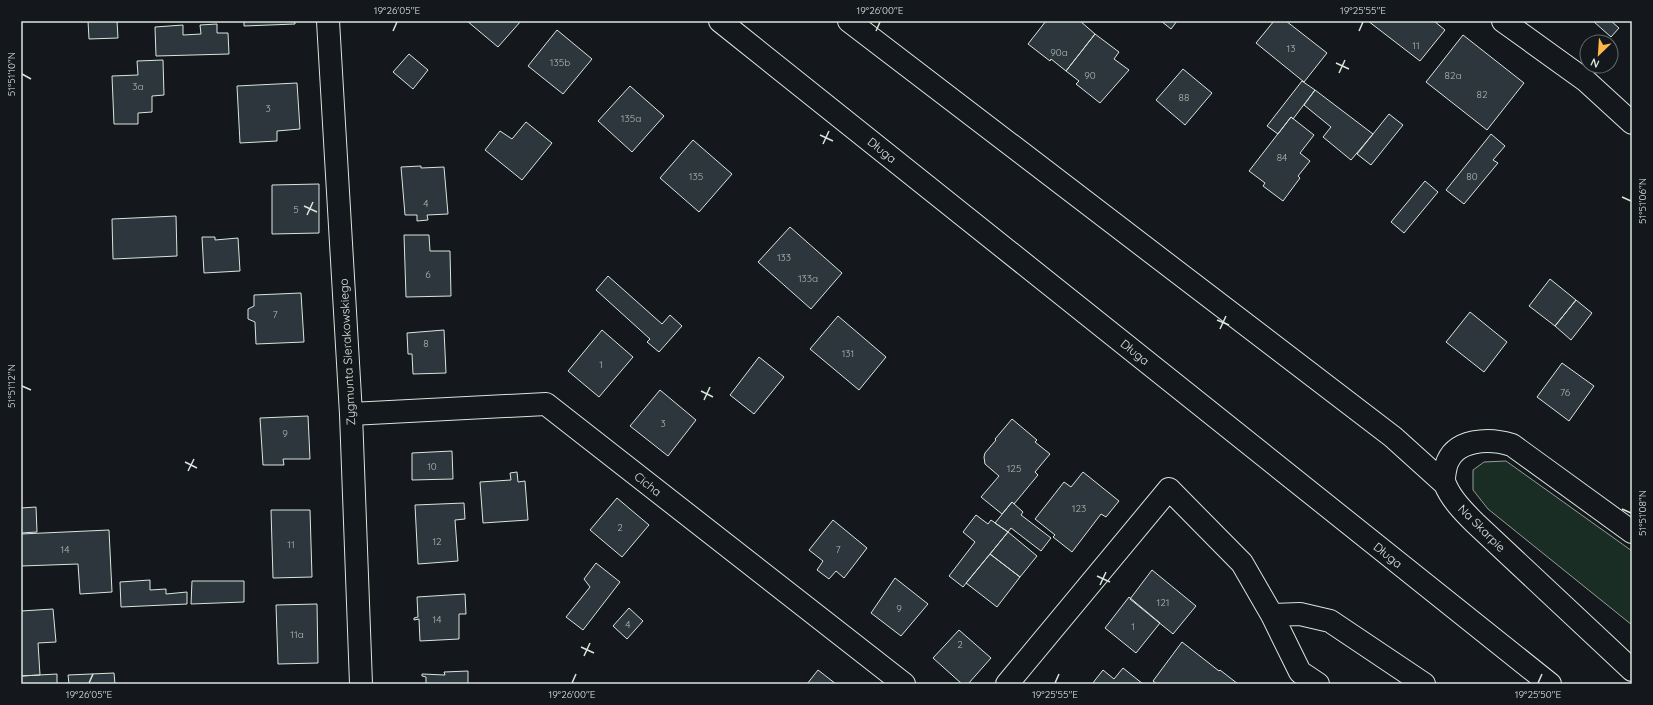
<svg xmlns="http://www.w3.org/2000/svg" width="1653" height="705" font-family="Quicksand,sans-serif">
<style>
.green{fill:#1a2d24;stroke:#939e99}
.building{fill:#2c363c;stroke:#d8e6dc}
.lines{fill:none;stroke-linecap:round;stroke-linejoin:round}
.minor-casing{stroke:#d8e6dc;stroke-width:24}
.major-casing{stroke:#d8e6dc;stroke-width:24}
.minor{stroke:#14181c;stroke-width:22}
.major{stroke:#14181c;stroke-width:22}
.ticks{fill:none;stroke:#d8e6dc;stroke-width:1.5}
.labels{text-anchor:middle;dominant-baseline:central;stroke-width:3;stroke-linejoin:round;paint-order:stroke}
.number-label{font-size:10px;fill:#adbab4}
.street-label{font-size:12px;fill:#d8e6dc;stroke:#14181c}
.neatline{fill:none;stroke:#d8e6dc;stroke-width:1.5}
.ticks-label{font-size:10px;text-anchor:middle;fill:#d8e6dc}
</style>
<rect width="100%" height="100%" fill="#14181c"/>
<path class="green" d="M1506,461L1632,551V625L1488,509L1473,490V470L1484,462Z"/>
<path class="building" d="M88,21H117L118,38L89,39Z
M244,21H295V24L244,26Z
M467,21H521L498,47Z
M1046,21H1080L1095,34L1066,71L1051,59L1050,61L1028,44Z
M1161,21H1177L1171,29Z
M1274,21H1286L1327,53L1304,82L1256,43Z
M1368,21H1434L1445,30L1420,61Z
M1593,21H1611L1619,28L1611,37Z
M217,24V33H228L229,54L156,56L155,27L183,25V35L201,34L200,25Z
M557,30L592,59L563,94L528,66Z
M1095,34L1119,52L1114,59L1129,70L1100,103L1076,84L1079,81L1066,71Z
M1463,35L1524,83L1487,130L1426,82Z
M409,54L428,70L413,89L393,72Z
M163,60L164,95L152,96V112L138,113V124H114L112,76L138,75L137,61Z
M1183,69L1212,93L1185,125L1156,100Z
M1302,81L1315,90L1293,119L1291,117L1278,134L1267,126Z
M297,83L300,129L277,131V141L240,143L237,86Z
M630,86L664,116L632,152L598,121Z
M1315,90L1373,134L1351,160L1323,137L1331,127L1304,105Z
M1389,114L1403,125L1371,165L1357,154Z
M1291,117L1314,135L1300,153L1310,161L1298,176L1300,178L1283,201L1263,186L1265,183L1249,171Z
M526,122L552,143L522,180L485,150L500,131L512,139Z
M1491,134L1505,146L1493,160L1498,163L1464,204L1446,190Z
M693,140L732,174L699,212L660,178Z
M421,166V168L444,167L448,214L427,215L428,220L417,221V215H405L401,167Z
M1425,181L1438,192L1404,233L1391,222Z
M319,184V233L272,234V185Z
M176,216L177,256L113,259L112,219Z
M790,227L842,273L811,309L758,262Z
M404,235H429L430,251H450L451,296L406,297Z
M202,237H215V240L238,238L240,271L204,273Z
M608,276L662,324L670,315L682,326L659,352L647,342L650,339L596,290Z
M1550,279L1576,300L1555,326L1529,306Z
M301,293L304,342L256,344L255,322L248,319V309L254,306V295Z
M1576,300L1592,313L1571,340L1555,326Z
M1470,312L1507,342L1484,372L1446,342Z
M838,316L886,357L859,390L810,349Z
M444,330L446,373L413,374L412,354H408L407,333Z
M602,330L633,357L599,397L568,371Z
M759,357L784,377L754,414L730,395Z
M1562,363L1594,386L1569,421L1537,397Z
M660,390L696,420L668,456L630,426Z
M308,416L310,459H283L284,465H263L260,418Z
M1012,419L1037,440L1035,442L1050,454L1035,472L1038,475L1014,504L1012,502L1002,514L981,497L999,476L985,464L984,457L985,453L996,440L995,439Z
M452,451L453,479L412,480V453Z
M517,472L518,482L525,481L528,520L483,523L480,482L511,480L510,473Z
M1083,472L1119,501L1106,517L1101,514L1072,552L1053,537L1055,535L1035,519L1064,482L1071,487Z
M617,498L649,525L622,557L590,530Z
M1012,502L1023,512L1021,515L1051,538L1041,551L1011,528L1008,532L995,523Z
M464,503L465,519L455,520L458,561L418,564L415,505Z
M36,507L37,532L21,533V508Z
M271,510H310L312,577L273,578Z
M976,515L988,524L991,520L1008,532L963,587L949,576L975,542L963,532Z
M833,520L867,548L844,578L836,571L829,579L817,570L823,561L809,550Z
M109,530L112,592L80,594L78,564L21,566V534Z
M1008,532L1037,556L1020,577L990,554Z
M990,554L1020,577L997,607L966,583Z
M596,563L620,582L583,630L566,617L590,587L584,579Z
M1152,570L1196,606L1173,634L1130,599Z
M895,578L928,604L901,636L871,613Z
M150,580V590L166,589V594L187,592V604L121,607L120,582Z
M192,581H244V602L191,604Z
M465,594L466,614H459V639L420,641L419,619L414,620V618L418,617L417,597Z
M1129,597L1160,623L1136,653L1105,628Z
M317,604L318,663L278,664L276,605Z
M629,608L643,621L627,639L613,626Z
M53,609L56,642L38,643L40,675L21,676V611Z
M959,630L991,658L968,684H962L933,658Z
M1182,642L1219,671L1220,670L1238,684H1157L1153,681Z
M1123,668L1143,684H1092L1103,670L1114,679Z
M818,670L836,684H807Z
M468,671V684H426V677L422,676V674L445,675L444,672Z
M114,673L115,684H69L68,675Z
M57,674V684H21V676Z"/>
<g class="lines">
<g class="minor-casing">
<path id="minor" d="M328,21L351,414L361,684
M849,21L1393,437L1444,483
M1503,21L1585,80L1632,123
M351,414L546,404L904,684
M1632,532L1512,445C1490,438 1454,438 1446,466C1445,471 1443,479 1445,484C1451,499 1464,512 1475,523L1632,670
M1272,615L1300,614L1330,621L1424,684
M1007,684L1169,489L1242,563L1272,615L1300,672L1318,684"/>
</g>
<g class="major-casing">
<path id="major" d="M720,21L1550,684"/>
</g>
<use href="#minor" class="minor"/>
<use href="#major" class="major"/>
</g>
<path class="ticks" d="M393,31L397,22M876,31L880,22M1359,31L1363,22M1336,63L1349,69M1339,73L1345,60M22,74L31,79M820,135L833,141M823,144L829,131M1622,197L1631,201M304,206L317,212M307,215L313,202M1217,320L1229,325M1220,329L1226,316M22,386L31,390M701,391L713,397M704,400L710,387M185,462L197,468M188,471L194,459M1622,509L1631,513M1097,576L1110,582M1100,585L1106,572M581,647L594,653M584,656L590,643M89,683L93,674M572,683L576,674M1055,683L1059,674M1538,683L1542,674"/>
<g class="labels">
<g class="number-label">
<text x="1416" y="45">11</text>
<text x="1291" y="48">13</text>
<text x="1059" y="52">90a</text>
<text x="560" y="62">135b</text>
<text x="1090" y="75">90</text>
<text x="1453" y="75">82a</text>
<text x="138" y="86">3a</text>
<text x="1482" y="94">82</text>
<text x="1184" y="97">88</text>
<text x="268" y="108">3</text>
<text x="631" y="118">135a</text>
<text x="1282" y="157">84</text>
<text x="696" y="176">135</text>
<text x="1472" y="176">80</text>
<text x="426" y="203">4</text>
<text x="296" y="209">5</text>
<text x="784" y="257">133</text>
<text x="428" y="274">6</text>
<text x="808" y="278">133a</text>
<text x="275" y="314">7</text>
<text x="426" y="343">8</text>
<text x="848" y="353">131</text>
<text x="601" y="364">1</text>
<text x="1565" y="392">76</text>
<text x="663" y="423">3</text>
<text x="285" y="433">9</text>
<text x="432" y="466">10</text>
<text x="1014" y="468">125</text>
<text x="1079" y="508">123</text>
<text x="620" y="527">2</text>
<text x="437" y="541">12</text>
<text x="291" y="544">11</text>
<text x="65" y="549">14</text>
<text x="838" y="549">7</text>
<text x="1163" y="602">121</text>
<text x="899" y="608">9</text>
<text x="437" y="619">14</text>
<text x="628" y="624">4</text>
<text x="1133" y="626">1</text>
<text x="297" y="634">11a</text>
<text x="960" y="644">2</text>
</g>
<g class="street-label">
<text transform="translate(882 150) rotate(39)">Długa</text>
<text transform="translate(347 352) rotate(-93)">Zygmunta Sierakowskiego</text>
<text transform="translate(1135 352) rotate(39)">Długa</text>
<text transform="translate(648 484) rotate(38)">Cicha</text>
<text transform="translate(1482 528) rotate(45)">Na Skarpie</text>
<text transform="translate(1388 555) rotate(39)">Długa</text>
</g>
</g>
<rect width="1653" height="705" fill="none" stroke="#14181c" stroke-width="44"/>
<g transform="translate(1599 54) rotate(205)"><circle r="19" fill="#14181c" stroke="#626a69"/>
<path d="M0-3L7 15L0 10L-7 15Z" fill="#ffb74d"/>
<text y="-6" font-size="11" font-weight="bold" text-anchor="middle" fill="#d8e6dc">N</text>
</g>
<rect x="22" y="22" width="1609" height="661" class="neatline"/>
<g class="ticks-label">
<text x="397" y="14">19°26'05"E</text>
<text x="880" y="14">19°26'00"E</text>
<text x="1363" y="14">19°25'55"E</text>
<text transform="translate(11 74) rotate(-90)" y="4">51°51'10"N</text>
<text transform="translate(1642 201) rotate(-90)" y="4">51°51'06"N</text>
<text transform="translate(11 386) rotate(-90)" y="4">51°51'12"N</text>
<text transform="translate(1642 513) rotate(-90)" y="4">51°51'08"N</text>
<text x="89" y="698">19°26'05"E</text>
<text x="572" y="698">19°26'00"E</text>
<text x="1055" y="698">19°25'55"E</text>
<text x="1538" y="698">19°25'50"E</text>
</g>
</svg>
